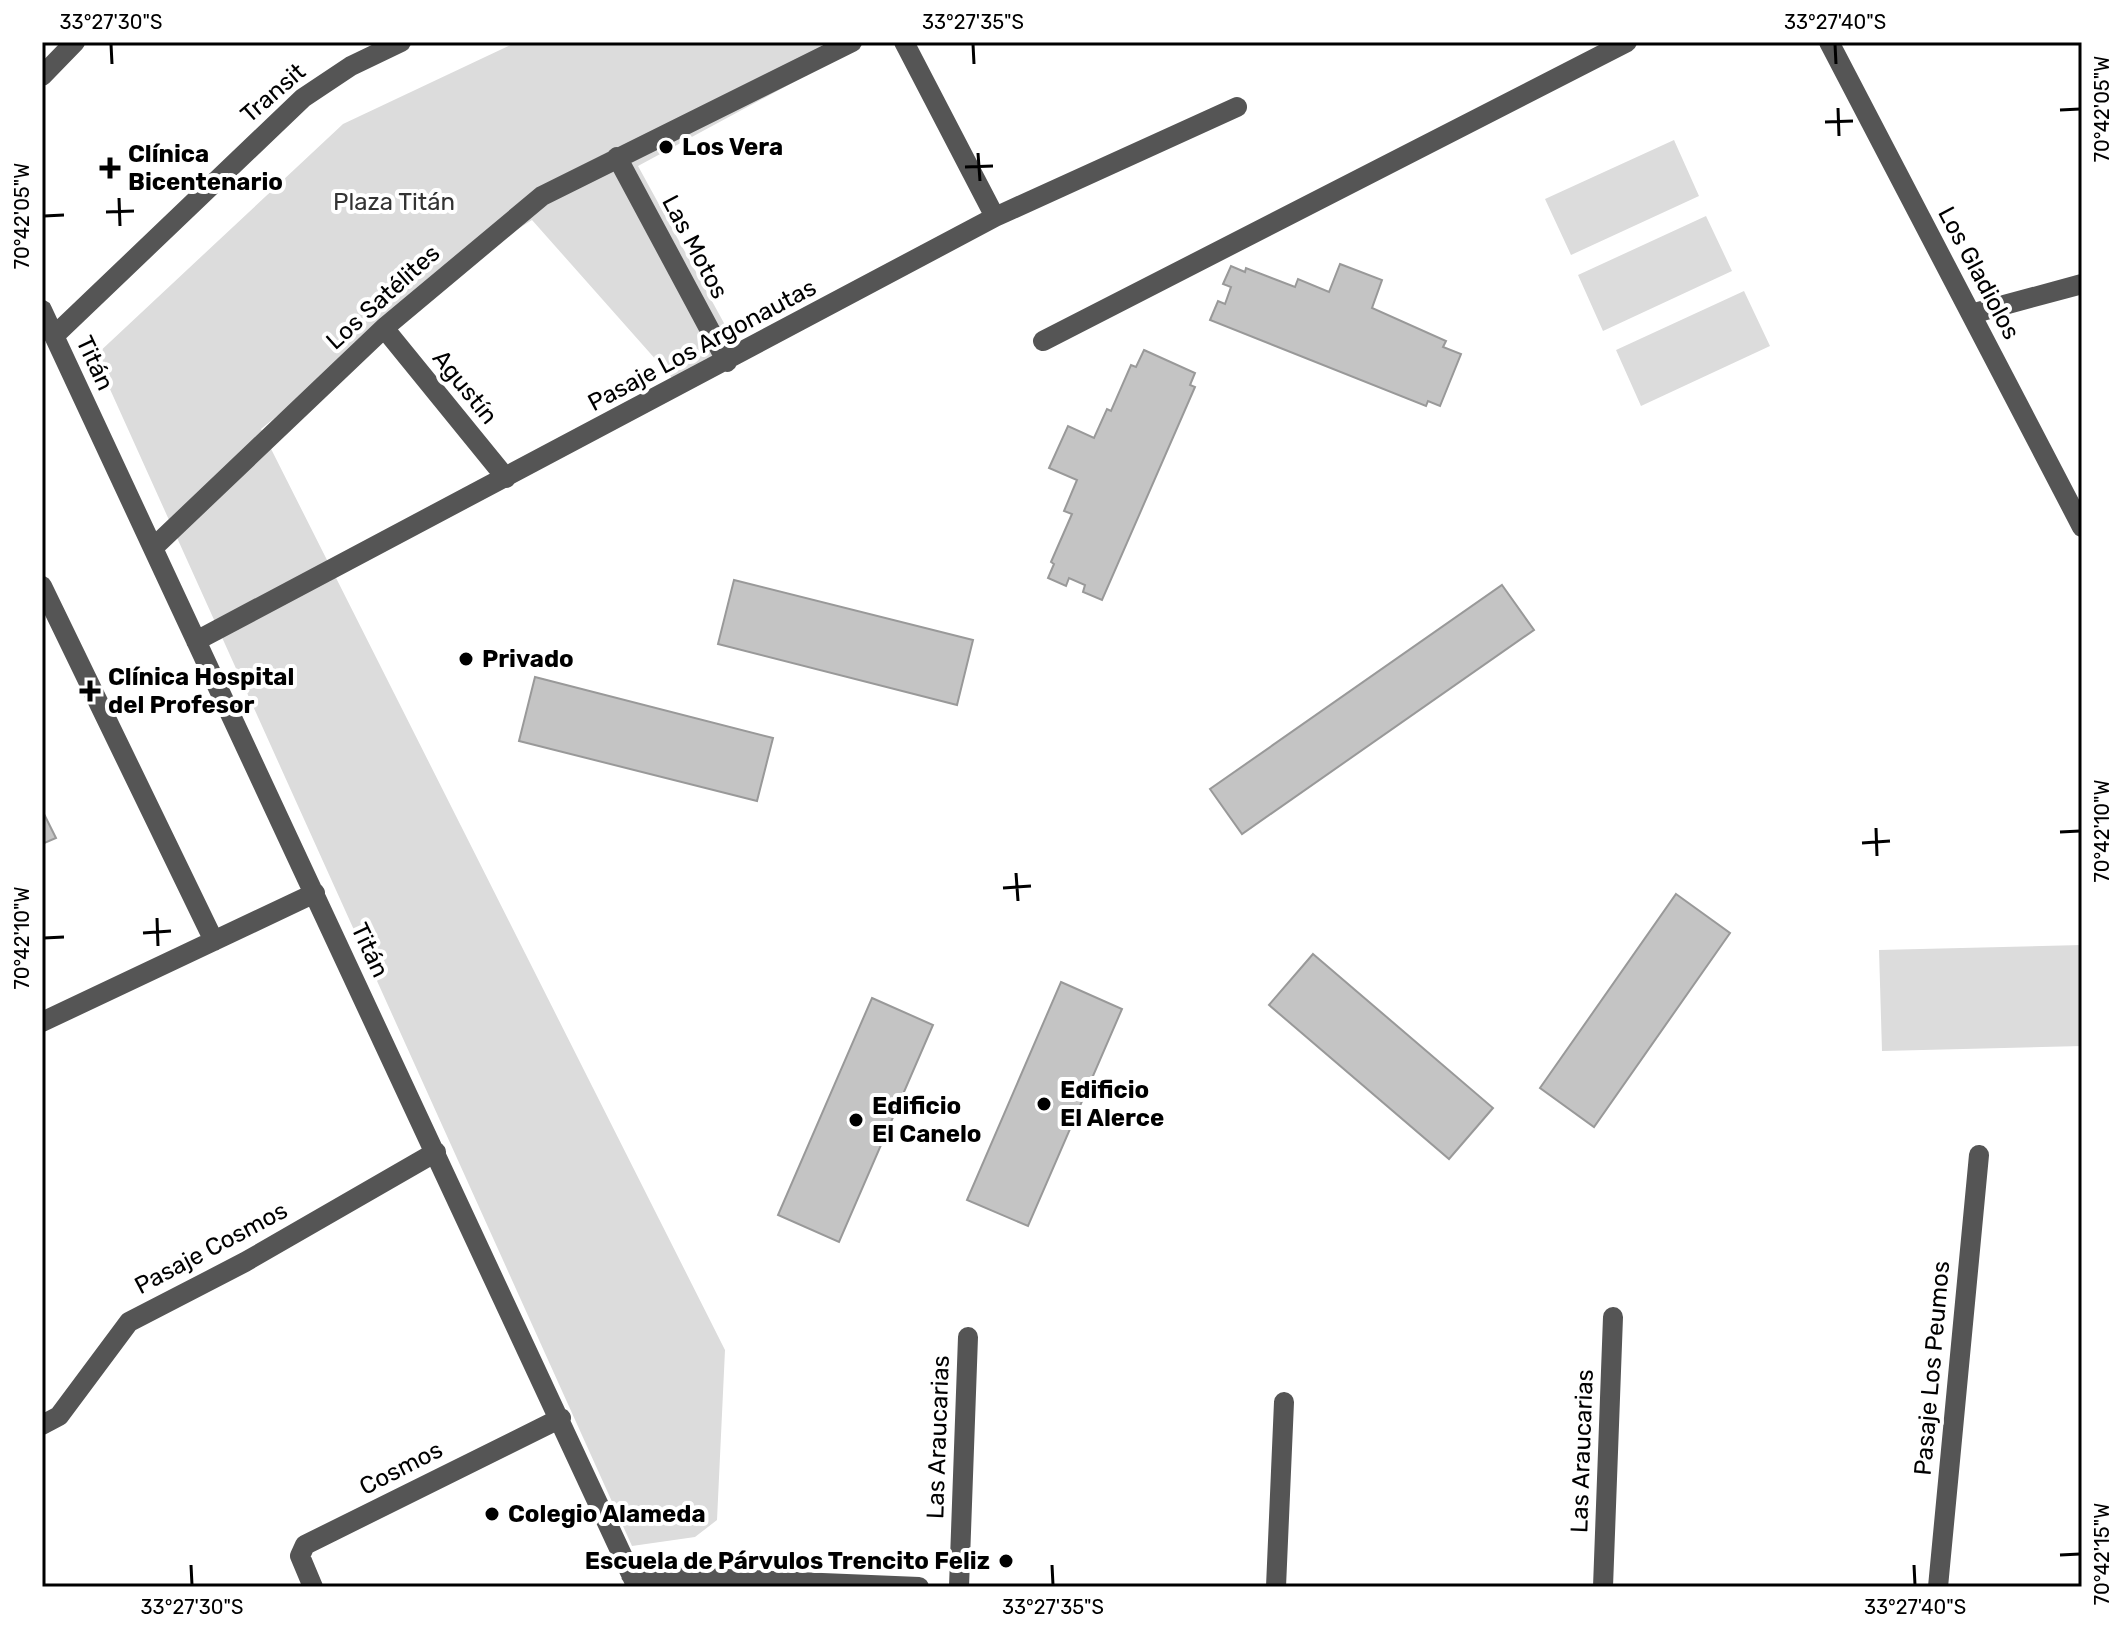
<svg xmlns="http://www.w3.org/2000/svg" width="2124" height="1629" font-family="Rubik,sans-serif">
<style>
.green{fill:#dcdcdc}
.building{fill:#c4c4c4;stroke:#999;stroke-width:2}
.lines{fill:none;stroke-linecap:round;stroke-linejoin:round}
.minor{stroke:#555;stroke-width:20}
.ticks{fill:none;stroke:#000;stroke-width:3}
.poi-dot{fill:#000;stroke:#fff;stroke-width:3}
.labels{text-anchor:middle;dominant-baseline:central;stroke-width:8;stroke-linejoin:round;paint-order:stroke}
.street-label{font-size:24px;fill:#000;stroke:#fff}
.poi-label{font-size:24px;font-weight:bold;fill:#000;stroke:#fff;text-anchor:start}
.park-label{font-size:24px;fill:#333;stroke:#fff}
.neatline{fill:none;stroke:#000;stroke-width:3}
.ticks-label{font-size:20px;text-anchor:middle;fill:#000}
</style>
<rect width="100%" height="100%" fill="#fff"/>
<path class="green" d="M517,42H868L638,166L736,345L673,379L532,220L471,259L261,429L725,1350L717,1520L695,1537L632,1546L95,356L343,124Z
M1674,140L1699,196L1571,255L1545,199Z
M1706,216L1732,271L1603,331L1578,275Z
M1744,291L1770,346L1641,406L1616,350Z
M2082,945V1046L1882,1051L1879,950Z"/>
<path class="building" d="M1340,264L1382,280L1372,308L1446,341L1443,347L1461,354L1440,406L1428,401L1426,406L1210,320L1218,301L1225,304L1231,287L1223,284L1231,266L1245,272L1246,268L1295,287L1298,279L1329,292Z
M1144,350L1195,373L1190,385L1195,387L1102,600L1083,592L1085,585L1069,578L1066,586L1048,578L1054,564L1051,562L1072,514L1064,511L1077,480L1049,468L1068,426L1094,438L1107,409L1111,411L1131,365L1136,367Z
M734,580L973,640L957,705L718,644Z
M1502,585L1534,630L1242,834L1210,789Z
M535,677L773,738L757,801L519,741Z
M42,810L56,838L42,844Z
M1676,894L1730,933L1594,1127L1540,1088Z
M1313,954L1493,1108L1449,1159L1269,1005Z
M1061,982L1122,1009L1028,1226L967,1200Z
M872,998L933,1025L839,1242L778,1215Z"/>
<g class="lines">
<path class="minor" d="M904,42L995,217
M1829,42L2082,527
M42,76L75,42
M617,157L727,362
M42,310L637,1587
M1971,314L2082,284
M384,328L506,478
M54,336L303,98L351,66L401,42
M1043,341L1627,42
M153,548L384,328L542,196L852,42
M42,586L214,941
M196,641L995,217L1237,107
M42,1022L315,893
M42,1425L59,1416L129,1322L245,1262L436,1152
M631,1575L919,1587
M313,1587L300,1556L305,1545L561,1418
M959,1587L968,1337
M1276,1587L1284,1402
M1603,1587L1613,1317
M1938,1587L1979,1155"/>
</g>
<path class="ticks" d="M111,44L112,64M973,44L974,64M1835,44L1836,64M1838,108L1839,136M2060,110L2080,109M1825,122L1853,121M978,153L980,181M965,167L993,166M119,198L120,226M106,212L134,211M44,216L64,215M1876,828L1877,856M2060,832L2080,831M1862,843L1890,841M1016,873L1018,901M1003,888L1031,886M157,918L158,946M143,933L171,931M44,938L64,937M2060,1555L2080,1554M191,1565L192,1585M1052,1565L1053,1585M1914,1565L1915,1585"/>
<g class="poi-dot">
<circle cx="666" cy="147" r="8"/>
<path d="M106 156h8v8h8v8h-8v8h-8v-8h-8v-8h8z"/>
<circle cx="466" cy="659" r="8"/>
<path d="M86 679h8v8h8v8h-8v8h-8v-8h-8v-8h8z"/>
<circle cx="1044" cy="1104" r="8"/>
<circle cx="856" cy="1120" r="8"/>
<circle cx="492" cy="1514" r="8"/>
<circle cx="1006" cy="1561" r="8"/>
</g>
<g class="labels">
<g class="street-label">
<text transform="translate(273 93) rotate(-41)">Transit</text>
<text transform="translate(695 247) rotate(62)">Las Motos</text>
<text transform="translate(1979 273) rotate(62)">Los Gladiolos</text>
<text transform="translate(383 297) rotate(-42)">Los Satélites</text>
<text transform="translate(702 345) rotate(-28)">Pasaje Los Argonautas</text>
<text transform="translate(95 363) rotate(65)">Titán</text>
<text transform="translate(465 387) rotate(51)">Agustín</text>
<text transform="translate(370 950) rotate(65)">Titán</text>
<text transform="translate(211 1248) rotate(-28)">Pasaje Cosmos</text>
<text transform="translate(1932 1368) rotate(-85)">Pasaje Los Peumos</text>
<text transform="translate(938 1437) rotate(-88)">Las Araucarias</text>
<text transform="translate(1582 1451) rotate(-88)">Las Araucarias</text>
<text transform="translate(401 1468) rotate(-27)">Cosmos</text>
</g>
<g class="poi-label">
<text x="682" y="147">Los Vera</text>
<text x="128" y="154">Clínica<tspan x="128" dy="28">Bicentenario</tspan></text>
<text x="482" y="659">Privado</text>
<text x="108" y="677">Clínica Hospital<tspan x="108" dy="28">del Profesor</tspan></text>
<text x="1060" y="1090">Edificio<tspan x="1060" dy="28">El Alerce</tspan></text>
<text x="872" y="1106">Edificio<tspan x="872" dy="28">El Canelo</tspan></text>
<text x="508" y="1514">Colegio Alameda</text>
<text x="990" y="1561" text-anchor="end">Escuela de Párvulos Trencito Feliz</text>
</g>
<g class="park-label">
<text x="394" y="202">Plaza Titán</text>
</g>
</g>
<rect width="2124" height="1629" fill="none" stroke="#ffffff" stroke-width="88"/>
<rect x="44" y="44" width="2036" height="1541" class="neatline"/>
<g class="ticks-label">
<text x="111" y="29">33°27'30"S</text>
<text x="973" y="29">33°27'35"S</text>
<text x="1835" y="29">33°27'40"S</text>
<text transform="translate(2102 109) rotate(-90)" y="7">70°42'05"W</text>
<text transform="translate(22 216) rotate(-90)" y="7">70°42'05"W</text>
<text transform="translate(2102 831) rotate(-90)" y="7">70°42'10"W</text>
<text transform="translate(22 938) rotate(-90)" y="7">70°42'10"W</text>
<text transform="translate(2102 1554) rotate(-90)" y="7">70°42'15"W</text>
<text x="192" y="1614">33°27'30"S</text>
<text x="1053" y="1614">33°27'35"S</text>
<text x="1915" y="1614">33°27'40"S</text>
</g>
</svg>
